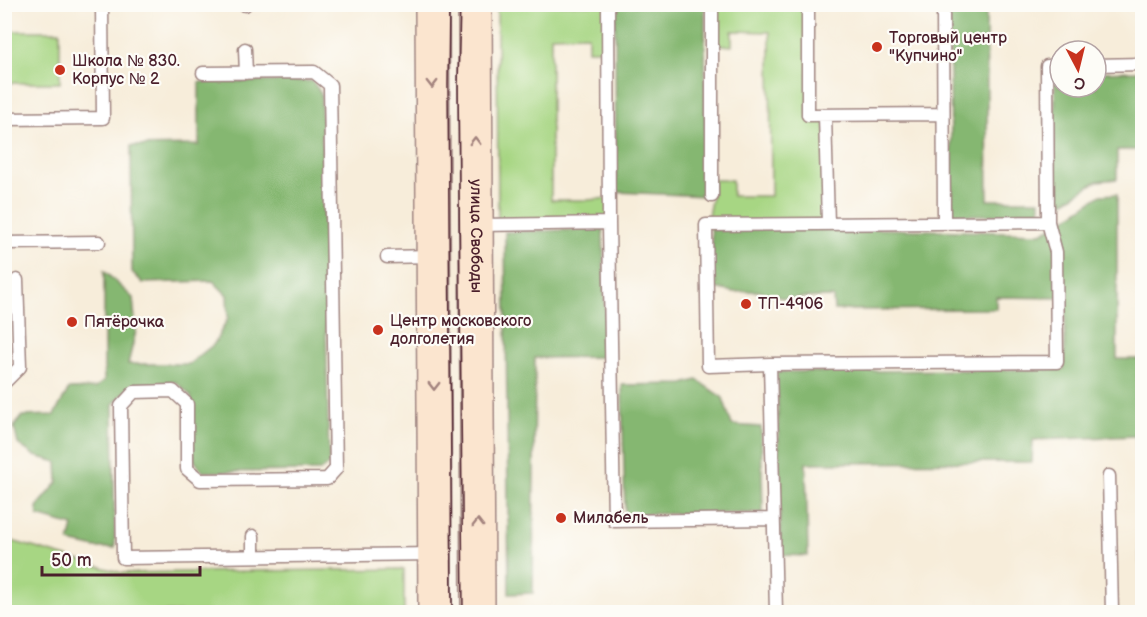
<svg xmlns="http://www.w3.org/2000/svg" width="1147" height="617" font-family="'Balsamiq Sans',sans-serif">
<style>
.green{fill:#a7d683;stroke:#787a57;stroke-width:1.5}
.forest{fill:#85b771;stroke:#686b4e;stroke-width:1.5}
.lines{fill:none;stroke-linecap:round;stroke-linejoin:round}
.lane-casing{stroke:#a08682;stroke-width:15}
.secondary-casing{stroke:#a08682;stroke-width:36}
.lane{stroke:#fff;stroke-width:12}
.secondary{stroke:#fbe5cf;stroke-width:33}
.tram{stroke:#4a1f2b;stroke-width:1.5}
.oneway{stroke:#a2827d}
.poi-dot{fill:#c8321e;stroke:#fdfcf7;stroke-width:2}
.labels{text-anchor:middle;dominant-baseline:central;stroke-width:4.5;stroke-linejoin:round;paint-order:stroke}
.poi-label{font-size:16px;fill:#4a1f2b;stroke:#fdfcf7;text-anchor:start}
.street-label{font-size:16px;fill:#4a1f2b;stroke:#fdfcf7}
</style>
<rect width="100%" height="100%" fill="#fdfcf7"/>
<filter id="ink" filterUnits="userSpaceOnUse"><feTurbulence type="fractalNoise" baseFrequency=".0167" numOctaves="2"/><feDisplacementMap in="SourceGraphic" scale="12" xChannelSelector="R" yChannelSelector="G"/><feConvolveMatrix kernelMatrix="1 2 1 2 8 2 1 2 1" color-interpolation-filters="sRGB"/></filter>
<filter id="wash" filterUnits="userSpaceOnUse"><feTurbulence type="fractalNoise" baseFrequency=".008" numOctaves="4" result="noise"/><feDisplacementMap in="SourceGraphic" scale="24" xChannelSelector="R" yChannelSelector="G"/><feGaussianBlur stdDeviation="1.35" result="paint"/><feColorMatrix in="noise" values="0 0 0 0 0 0 0 0 0 0 0 0 0 0 0 0 0 1.4 0 .05"/><feComposite in="paint" operator="in"/></filter>
<g filter="url(#wash)">
<rect width="100%" height="100%" fill="#f7edda"/>
<path class="green" d="M497,5H608L609,50H588V35L551,36V200H588L609,198V223L498,225Z
M712,5H808V114L825,115L828,224L706,225L712,196V180H732V196H771L770,32L732,31V46L712,44Z
M60,31V83H5V31Z
M5,539L122,573L404,569V612H5Z"/>
<path class="forest" d="M615,5H705L706,196L616,192Z
M949,5H986L988,200H1040V215H952Z
M1142,71V150H1117V179L1097,181L1054,208L1055,72H1060V87H1096V72Z
M312,81L321,93L329,464L320,471L203,472L194,460L191,396L176,382L133,384L113,404L115,548H96L69,542L73,526L38,516L37,507L58,482L57,462L35,456L18,444L14,427L22,416L54,415L69,389L95,388L104,381V271L133,298L136,331L128,364H189L214,344L228,318L227,295L213,281L143,283L132,272L131,146L199,145V82Z
M1117,194V359H1142V564H1140L1136,436L1033,440L1032,462L806,463L808,556L781,555L777,372L1064,369L1066,298L996,297V309L834,310L833,297L782,298L758,291L733,292L714,288L711,225L1041,233L1056,225L1101,195Z
M603,229L606,357L535,358L533,593L509,594L505,232Z
M697,380L723,398L732,425L761,427L763,513L625,514L622,385L683,384Z"/>
</g>
<g filter="url(#ink)">
<g class="lines">
<g class="lane-casing">
<path id="lane" d="M245,4V5
M608,4L609,223L614,521L772,519
M712,4V196
M808,4V115L943,114
M943,4L944,223
M245,49L246,73
M1096,65L1142,64
M203,73L314,72L330,85L336,469L327,479L200,480L187,469V404L173,391L134,392L121,406L123,558L434,554
M825,115L828,224
M4,119L103,118L102,4
M478,225L609,223
M4,243L99,242
M387,257L432,256
M770,364L1057,362L1056,252L1048,222L1047,66H1060
M4,383L20,367L17,280
M1109,476L1112,612
M253,536V556
M776,612L770,364L708,366L706,225L1048,222"/>
</g>
<g class="secondary-casing">
<g id="secondary">
<path d="M432,4L435,612"/>
<path id="s1" d="M475,4L478,612"/>
</g>
</g>
<use href="#lane" class="lane"/>
<use href="#secondary" class="secondary"/>
<path class="tram" d="M449,4L448,85L452,612
M460,4L458,85L463,612"/>
</g>
<defs><path id="oneway-chevron" d="M-2-3.5L2.5 0L-2 3.5" fill="none" stroke-width="1.6" stroke-linecap="round" stroke-linejoin="round" transform="scale(1.5)"/></defs>
<g class="oneway">
<use href="#oneway-chevron" transform="translate(432 84) rotate(90)"/>
<use href="#oneway-chevron" transform="translate(475 141) rotate(-90)"/>
<use href="#oneway-chevron" transform="translate(434 386) rotate(90)"/>
<use href="#oneway-chevron" transform="translate(478 523) rotate(-90)"/>
</g>
</g>
<g class="poi-dot">
<circle cx="877" cy="47" r="6"/>
<circle cx="60" cy="70" r="6"/>
<circle cx="746" cy="304" r="6"/>
<circle cx="72" cy="322" r="6"/>
<circle cx="378" cy="330" r="6"/>
<circle cx="561" cy="518" r="6"/>
</g>
<g class="labels">
<g class="poi-label">
<text x="889" y="38">Торговый центр<tspan x="889" dy="18">"Купчино"</tspan></text>
<text x="72" y="61">Школа № 830.<tspan x="72" dy="18">Корпус № 2</tspan></text>
<text x="758" y="304">ТП-4906</text>
<text x="390" y="321">Центр московского<tspan x="390" dy="18">долголетия</tspan></text>
<text x="84" y="322">Пятёрочка</text>
<text x="573" y="518">Милабель</text>
</g>
<g class="street-label">
<text stroke="none"><textPath href="#s1" startOffset="232">улица Свободы</textPath></text>
</g>
</g>
<rect width="1147" height="617" fill="none" stroke="#fdfcf7" stroke-width="24"/>
<g transform="translate(1078 69) rotate(173)"><circle r="28" fill="#fdfcf7" stroke="#b5a4a5" stroke-width="1.5"/>
<path d="M0-4.5L10 22L0 15L-10 22Z" fill="#c8321e"/>
<text y="-9" font-size="16" font-weight="bold" text-anchor="middle" fill="#4a1f2b">С</text>
</g>
<path d="M42 566v9h158v-9" fill="none" stroke="#4a1f2b" stroke-width="3"/>
<text x="51" y="566" font-size="18" fill="#4a1f2b" stroke="#fdfcf7" stroke-width="4.5" paint-order="stroke">50 m</text>
</svg>
